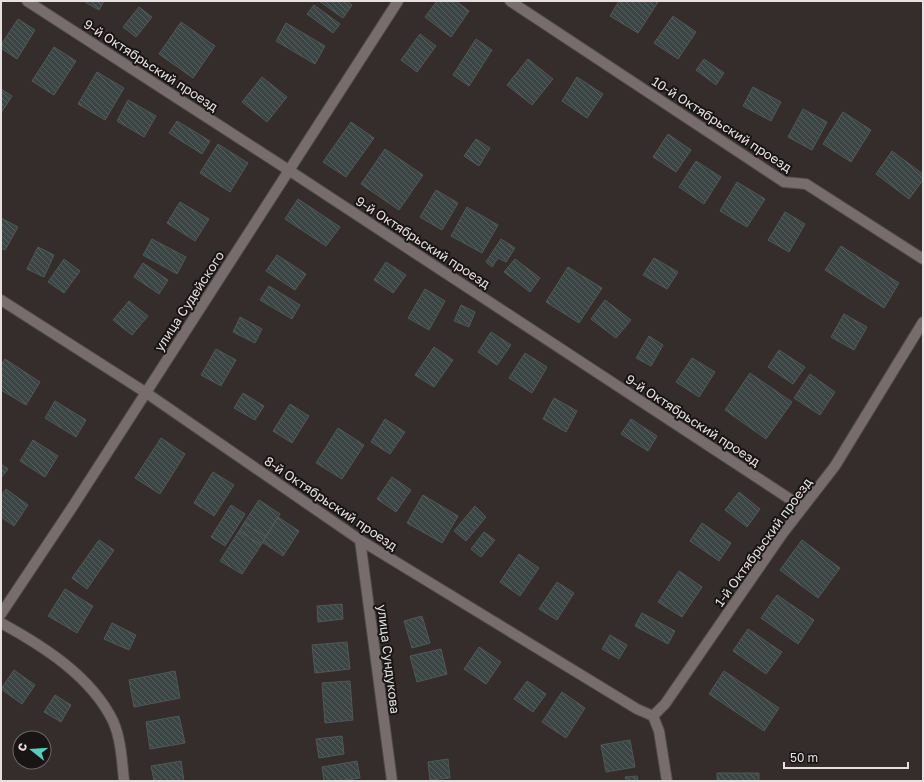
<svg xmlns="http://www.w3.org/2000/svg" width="924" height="782" font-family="'Golos Text',sans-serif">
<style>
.building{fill:url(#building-back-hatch);stroke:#505958}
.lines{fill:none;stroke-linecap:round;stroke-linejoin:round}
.minor-casing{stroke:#514949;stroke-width:12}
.minor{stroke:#776d6c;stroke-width:10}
.labels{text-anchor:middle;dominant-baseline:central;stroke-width:4;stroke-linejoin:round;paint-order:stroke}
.street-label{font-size:13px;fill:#e6e0e0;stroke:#191515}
</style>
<defs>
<pattern id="building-back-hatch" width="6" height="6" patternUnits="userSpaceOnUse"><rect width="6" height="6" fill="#3b4543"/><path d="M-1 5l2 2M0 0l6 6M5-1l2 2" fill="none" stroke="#57605e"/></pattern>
</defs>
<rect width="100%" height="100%" fill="#352c2c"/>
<path class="building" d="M85,1H104L99,10L85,2Z
M319,1H347L352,5L343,18Z
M437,1H456L469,11L451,37L425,17Z
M619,1H656L658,2L638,33L610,16Z
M314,5L340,24L333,33L307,14Z
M139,7L152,17L136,37L123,27Z
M673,16L696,32L678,59L654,43Z
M18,19L35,30L17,59L1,48V45Z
M181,22L215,46L193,78L159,54Z
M286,23L325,46L315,64L276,41Z
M420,34L436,46L417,72L401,60Z
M476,39L492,50L469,86L453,75Z
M54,47L76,61L54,95L32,81Z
M528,59L553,79L532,105L507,85Z
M704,59L724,73L716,85L696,70Z
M97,72L124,88L105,120L78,104Z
M262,77L287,97L267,122L242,102Z
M577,77L603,94L587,118L562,101Z
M753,87L781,102L771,121L743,106Z
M1,89L12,96L1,113Z
M128,100L156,116L144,137L117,121Z
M803,109L827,122L812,150L788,137Z
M843,112L871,130L851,162L823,144Z
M177,121L210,141L202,154L169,133Z
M351,122L374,138L346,177L323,162Z
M668,134L691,150L676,172L653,157Z
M476,139L490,148L479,166L464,156Z
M218,144L248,163L230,192L200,173Z
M385,149L423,175L399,210L361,184Z
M892,151L923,174V180L909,199L876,174Z
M696,161L721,177L704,204L679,187Z
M737,182L765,199L747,227L720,211Z
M436,190L458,203L442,230L420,217Z
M298,199L340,227L326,246L285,219Z
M180,202L209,219L195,241L167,223Z
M467,207L498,225L482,253L451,236Z
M785,212L805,224L789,252L768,240Z
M1,218L18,227L5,250L1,248Z
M152,239L186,257L177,274L143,255Z
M501,239L515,248L506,262L498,258L492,267L486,262Z
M841,246L899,283L884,308L825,270Z
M38,247L54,255L44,277L27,269Z
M277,255L306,274L295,290L266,271Z
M654,258L678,272L667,289L643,275Z
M64,259L80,271L64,293L48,282Z
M515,259L540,278L530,292L504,272Z
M386,262L406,275L393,293L374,280Z
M143,263L168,280L159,294L134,277Z
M568,267L602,288L579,323L546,302Z
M269,286L300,305L292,319L260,300Z
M425,289L445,301L429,330L408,318Z
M605,300L631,320L616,338L591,319Z
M129,301L148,316L132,335L113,320Z
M461,305L475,312L469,327L454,321Z
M844,314L867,327L854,350L831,337Z
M240,317L262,329L255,343L233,332Z
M491,332L511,345L497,365L478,352Z
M649,336L663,345L651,366L636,358Z
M434,347L453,360L434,387L415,375Z
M216,349L236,360L221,386L201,375Z
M779,350L805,367L793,384L768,367Z
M525,353L547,367L532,393L509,378Z
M692,358L715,372L699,397L676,382Z
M5,359L40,382L26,405L1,390V365Z
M750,373L792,402L766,439L725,410Z
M810,374L835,392L820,415L794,398Z
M243,393L264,406L255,420L234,408Z
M554,398L577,411L566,432L543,419Z
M55,401L86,420L76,437L45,418Z
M290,404L309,416L292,443L273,431Z
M385,419L405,432L390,454L371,442Z
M631,419L657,436L648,451L621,434Z
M338,428L364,445L342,479L316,463Z
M161,438L185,454L160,494L135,478Z
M33,440L58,456L45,477L20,461Z
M1,464L8,469L1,478Z
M213,472L234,485L214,516L194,503Z
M392,477L411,490L396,512L377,499Z
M6,489L28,505L14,526L1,517V496Z
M739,492L760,509L747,527L725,510Z
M423,495L458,516L442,543L407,523Z
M259,500L280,514L266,537L244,523Z
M231,505L245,514L225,546L211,537Z
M475,506L486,517L466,541L454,531Z
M278,517L299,531L283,556L262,542Z
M244,523L266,537L261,545L239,531Z
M702,523L731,543L719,561L690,541Z
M239,531L261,545L242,574L220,561Z
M484,532L495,540L481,557L471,549Z
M99,540L114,550L87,589L72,578Z
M802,540L840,568L818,598L780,570Z
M519,554L539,568L520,596L500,582Z
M679,571L702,587L682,617L658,602Z
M557,582L574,593L557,620L539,609Z
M65,589L93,606L77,633L48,616Z
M777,595L814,620L798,644L761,618Z
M342,604L343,619L318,622L317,606Z
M642,613L675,631L668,644L635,626Z
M422,616L430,643L412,648L404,621Z
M112,623L136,635L129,650L104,639Z
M748,629L782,652L766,674L733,651Z
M610,635L627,645L619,659L602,649Z
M347,642L350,669L315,673L312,645Z
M479,647L501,662L486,684L464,669Z
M441,649L447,674L417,682L410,656Z
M14,670L35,685L22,704L1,689Z
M175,671L180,698L134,707L129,680Z
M724,671L779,708L764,731L709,694Z
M350,681L353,720L325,723L322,683Z
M527,681L546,694L533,712L514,699Z
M562,692L585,708L566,738L542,722Z
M55,695L71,705L61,722L44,712Z
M179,716L185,743L150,749L146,722Z
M342,736L344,754L319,758L316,739Z
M630,740L635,767L606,772L601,745Z
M448,759L450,778L430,780L428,762Z
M181,761L184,781H154L151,766Z
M357,761L360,778L340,781H324L322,767Z
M717,773H759V781H717Z
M637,776L638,781H626L625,777Z"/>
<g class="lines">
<g class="minor-casing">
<path id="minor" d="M27,1L290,171L802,507
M510,1L784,182L806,184L923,259
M1,300L145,392L360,540L637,709L653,716
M360,540L392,781
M1,614L73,506L398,1
M1,623C43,646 91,676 113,721C121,739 122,761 124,781
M667,781L659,731L653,716L665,704L783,533L835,466L923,322"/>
</g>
<use href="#minor" class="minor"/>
</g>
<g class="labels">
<g class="street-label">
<text transform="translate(151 65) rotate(33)">9-й Октябрьский проезд</text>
<text transform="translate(722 124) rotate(33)">10-й Октябрьский проезд</text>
<text transform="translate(423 242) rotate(33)">9-й Октябрьский проезд</text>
<text transform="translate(189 301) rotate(-57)">улица Судейского</text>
<text transform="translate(693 420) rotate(33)">9-й Октябрьский проезд</text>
<text transform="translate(331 503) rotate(34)">8-й Октябрьский проезд</text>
<text transform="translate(763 542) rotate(-54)">1-й Октябрьский проезд</text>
<text transform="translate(389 659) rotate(83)">улица Сундукова</text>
</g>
</g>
<rect width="924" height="782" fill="none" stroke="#e6e0e0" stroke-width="4"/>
<g transform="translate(32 750) rotate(287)"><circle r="19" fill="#191515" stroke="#6b6666"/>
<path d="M0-3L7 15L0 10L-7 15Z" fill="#59cebf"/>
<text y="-6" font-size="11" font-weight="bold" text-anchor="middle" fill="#e6e0e0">С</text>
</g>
<path d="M784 762v6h124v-6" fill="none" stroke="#e6e0e0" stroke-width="2"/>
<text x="790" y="762" font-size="12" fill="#e6e0e0" stroke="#191515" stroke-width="3" paint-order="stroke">50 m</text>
</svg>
